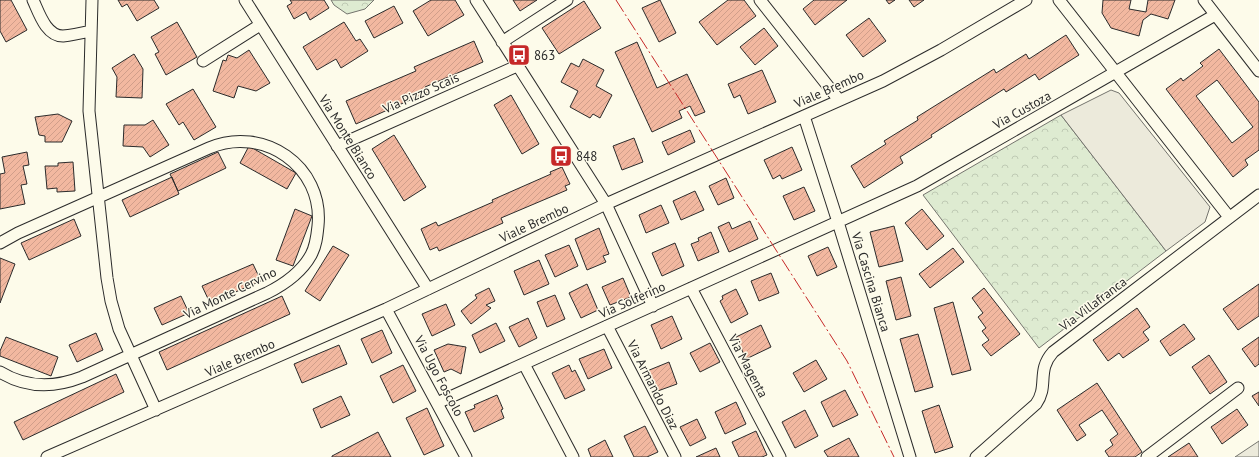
<svg xmlns="http://www.w3.org/2000/svg" width="1259" height="457" font-family="'PT Sans',sans-serif">
<style>
.park{fill:url(#park-crowns);stroke:#74746e}
.parking{fill:#eceadb;stroke:#74746e}
.building{fill:url(#building-hatch);stroke:#2b2b2b;fill-rule:evenodd}
.lines{fill:none;stroke-linecap:round;stroke-linejoin:round}
.street-casing{stroke:#2b2b2b;stroke-width:13}
.street{stroke:#fdfbea;stroke-width:11}
.power{stroke:#c62828;stroke-width:1;stroke-dasharray:14 3 2 3;stroke-linecap:butt}
.labels{text-anchor:middle;dominant-baseline:central;stroke-width:3;stroke-linejoin:round;paint-order:stroke}
.poi-label{font-size:13px;fill:#2b2b2b;stroke:#fdfbea;text-anchor:start}
.street-label{font-size:13px;fill:#2b2b2b;stroke:#fdfbea}
</style>
<defs>
<pattern id="park-crowns" width="20" height="18" patternUnits="userSpaceOnUse"><rect width="20" height="18" fill="#deebd1"/><path d="M2 6a3 3 0 1 1 6 0M12 15a3 3 0 1 1 6 0" fill="none" stroke="#bfcab4"/></pattern>
<pattern id="building-hatch" width="6" height="6" patternUnits="userSpaceOnUse"><rect width="6" height="6" fill="#f2b8a0"/><path d="M-1 1l2-2M0 6l6-6M5 7l2-2" fill="none" stroke="#d09e8a"/></pattern>
</defs>
<rect width="100%" height="100%" fill="#fdfbea"/>
<path class="park" d="M331,0H374L365,9L347,14L334,5Z
M1061,115L1166,251L1039,348L923,195Z"/>
<path class="parking" d="M1111,90L1119,93L1210,207L1205,222L1166,251L1061,115Z
M1259,441V457H1235Z"/>
<path class="building" d="M0,0H11L27,30L6,42L0,31Z
M118,0H154L159,8L137,21L127,4L122,7Z
M290,0H324L329,8L310,20L306,12L294,19L287,6L292,3Z
M431,0H455L464,15L428,36L413,11Z
M513,0H537L520,11Z
M660,0L676,33L659,42L642,8Z
M728,0H744L756,16L717,45L699,22Z
M814,0H847L815,25L803,9Z
M886,0H895L889,4Z
M909,0H924L914,7Z
M1103,0H1131L1129,9L1146,12L1148,0H1175L1168,19L1151,14L1143,20L1139,36L1111,28L1102,13Z
M584,1L601,28L559,54L542,28Z
M394,6L403,23L374,38L365,21Z
M869,18L886,41L863,57L846,35Z
M177,22L197,57L166,75L155,54L159,52L151,37Z
M344,22L356,41L360,39L368,51L341,68L336,59L317,70L303,47Z
M764,28L778,46L755,65L740,47Z
M1066,35L1079,55L1039,80L1035,74L1006,92L1004,89L931,135L932,137L900,157L903,163L864,188L851,166L886,144L884,141L918,120L917,117L994,69L996,73L1026,54L1029,59Z
M474,41L483,62L425,87L428,92L356,124L346,101L416,71L414,67Z
M637,42L657,88L687,74L705,112L695,116L690,106L679,111L682,118L652,132L615,52Z
M1219,49L1259,102V150L1245,160L1248,165L1233,177L1166,89L1181,78L1183,81L1203,66L1200,63ZM1217,80L1253,127L1232,143L1196,96Z
M249,50L270,83L256,91L238,86L234,98L213,91L223,60L226,61L228,55L237,58Z
M134,54L143,69L142,98L116,97L117,77L112,68Z
M583,59L604,70L596,86L612,95L600,118L593,114L590,118L570,107L578,91L561,82L571,63L579,67Z
M762,70L776,102L748,114L740,95L734,98L728,84Z
M193,89L216,127L194,140L183,122L179,125L166,104Z
M511,95L539,144L522,154L494,105Z
M58,114L72,121L62,142H45V136L39,135L35,117Z
M153,120L169,145L150,157L143,147L123,146L124,125H145Z
M690,130L695,142L668,155L662,142Z
M394,135L426,187L404,201L372,149Z
M634,138L643,162L622,170L613,146Z
M249,146L296,173L287,189L240,163Z
M792,147L802,170L782,179L780,175L773,179L764,160Z
M27,152L29,165L23,166L27,184L21,185L25,204L0,209V174L5,173L2,157Z
M218,152L226,168L178,191L170,174Z
M73,162L75,191L57,192V188L47,189L45,166H58V163Z
M562,167L570,184L565,186L567,190L501,218L503,223L439,251L437,247L430,250L421,229L436,222L438,226L493,202L492,200L551,174L550,172Z
M172,177L179,194L130,217L122,200Z
M726,178L734,198L718,205L709,186Z
M804,187L815,211L794,220L783,196Z
M695,191L704,210L681,220L673,201Z
M661,205L669,223L646,233L639,215Z
M295,209L312,216L293,266L276,260Z
M922,209L944,236L927,250L905,223Z
M74,219L81,236L29,260L21,243Z
M750,221L758,239L729,252L718,227L729,222L732,229Z
M894,226L903,261L879,267L870,232Z
M599,228L609,254L603,256L606,262L587,270L575,239Z
M711,232L719,252L698,261L691,244L699,241L698,238Z
M675,243L684,266L662,276L652,253Z
M569,245L578,266L555,277L545,255Z
M333,246L349,255L320,301L305,291Z
M828,247L837,267L817,276L808,256Z
M953,248L964,262L930,288L919,274Z
M0,258L15,264L0,303Z
M539,260L549,284L524,295L514,271Z
M253,264L261,281L210,303L202,286Z
M771,273L779,293L759,301L751,281Z
M901,277L911,316L896,320L886,281Z
M623,278L631,297L610,305L602,287Z
M587,284L598,310L581,318L569,293Z
M1259,284V316L1238,330L1223,309Z
M489,288L495,301L486,305L491,308L471,324L461,311L477,298L475,295Z
M984,288L1020,334L991,356L982,345L989,340L982,331L986,328L978,317L983,313L972,298Z
M736,289L748,314L731,323L720,301L723,299L722,296Z
M555,295L565,319L547,327L537,302Z
M181,296L189,313L162,325L154,308Z
M282,296L290,314L167,370L159,352Z
M953,302L971,370L952,375L934,308Z
M446,304L455,325L432,336L422,314Z
M1137,308L1150,327L1143,332L1149,340L1123,358L1119,353L1108,361L1093,340Z
M672,316L682,339L661,349L651,325Z
M528,318L537,338L519,347L509,327Z
M496,323L505,341L480,353L472,335Z
M1184,324L1195,339L1170,356L1160,341Z
M761,325L771,347L746,359L736,337Z
M382,330L392,353L372,363L361,339Z
M96,333L103,350L77,362L69,345Z
M918,334L933,387L915,392L900,339Z
M6,337L58,357L51,376L0,356V351Z
M1259,337V364L1255,367L1242,349Z
M710,343L720,362L700,372L690,353Z
M448,344L466,347L461,374L451,369L444,372L434,350Z
M339,345L347,364L302,383L294,364Z
M604,349L612,368L588,379L579,359Z
M1209,355L1227,382L1210,394L1192,367Z
M816,360L827,379L804,392L793,373Z
M669,362L677,384L655,392L647,371Z
M403,365L416,391L393,403L380,376Z
M569,365L572,372L575,370L585,390L565,399L552,373Z
M116,374L124,392L23,440L14,422Z
M1097,383L1142,452L1135,457H1109L1105,451L1113,445L1110,440L1118,434L1102,410L1079,425L1086,435L1077,441L1057,410Z
M845,390L858,415L833,427L821,402Z
M1259,392V406L1252,396Z
M497,395L503,409L501,410L504,418L474,432L465,412L475,408L474,405Z
M341,396L350,415L321,428L313,409Z
M736,402L746,424L725,434L715,412Z
M939,405L953,447L935,453L922,411Z
M427,408L444,446L424,455L406,418Z
M1237,409L1248,425L1222,444L1211,427Z
M805,410L818,436L795,448L782,422Z
M697,419L706,438L690,446L680,427Z
M645,426L658,452L647,457H634L624,436Z
M756,431L767,455L762,457H739L732,442Z
M378,432L391,457H332V456Z
M849,438L859,457H828L824,451Z
M605,440L613,457H591L588,449Z
M1189,443L1198,457H1168Z
M716,448L720,457H696Z"/>
<g class="lines">
<g class="street-casing">
<path id="street" d="M33,0C39,13 46,36 63,36C73,35 82,33 91,31
M92,0L89,111L107,278L111,301L119,329L156,410
M245,0L428,289
M476,0L606,204L653,306
M760,0L839,100
M1059,0L1229,217
M1204,0L1259,71
M502,42L567,0
M203,61L260,25
M804,116L838,222L910,457
M337,146L517,66
M0,243L18,233L209,148C263,125 324,166 318,226C317,236 316,246 311,255C301,273 285,284 267,293L82,377C54,388 26,388 0,372
M691,288L780,457
M386,309L466,457
M607,326L675,457
M524,364L573,457
M437,403L917,186L1215,15
M47,457L386,309L606,204L883,81L941,50L1026,0
M976,457L1036,404C1049,386 1036,371 1053,352L1259,195
M1147,457L1238,388"/>
</g>
<use href="#street" class="street"/>
<path class="power" d="M616,0L847,361L894,457"/>
</g>
<defs>
<g id="bus-square" transform="scale(1.15)"><rect x="-9" y="-9" width="18" height="18" rx="4" fill="#c62828" stroke="#fdfbea"/><path d="M-5-6H5V4H4V6H2V4H-2V6H-4V4H-5ZM-3.5-4V0h7V-4ZM-3.5 1.2v1.5H-2V1.2ZM2 1.2v1.5H3.5V1.2Z" fill="#fff"/></g>
</defs>
<g fill-rule="evenodd">
<use href="#bus-square" x="519" y="55"/>
<use href="#bus-square" x="561" y="156"/>
</g>
<g class="labels">
<g class="poi-label">
<text x="534" y="55">863</text>
<text x="576" y="156">848</text>
</g>
<g class="street-label">
<text transform="translate(829 89) rotate(-24)">Viale Brembo</text>
<text transform="translate(421 93) rotate(-24)">Via Pizzo Scais</text>
<text transform="translate(1022 110) rotate(-29)">Via Custoza</text>
<text transform="translate(348 137) rotate(58)">Via Monte Bianco</text>
<text transform="translate(534 223) rotate(-25)">Viale Brembo</text>
<text transform="translate(871 282) rotate(73)">Via Cascina Bianca</text>
<text transform="translate(230 293) rotate(-26)">Via Monte Cervino</text>
<text transform="translate(632 300) rotate(-24)">Via Solferino</text>
<text transform="translate(1093 304) rotate(-37)">Via Villafranca</text>
<text transform="translate(240 358) rotate(-24)">Viale Brembo</text>
<text transform="translate(748 366) rotate(62)">Via Magenta</text>
<text transform="translate(439 376) rotate(62)">Via Ugo Foscolo</text>
<text transform="translate(653 385) rotate(63)">Via Armando Diaz</text>
</g>
</g>
</svg>
